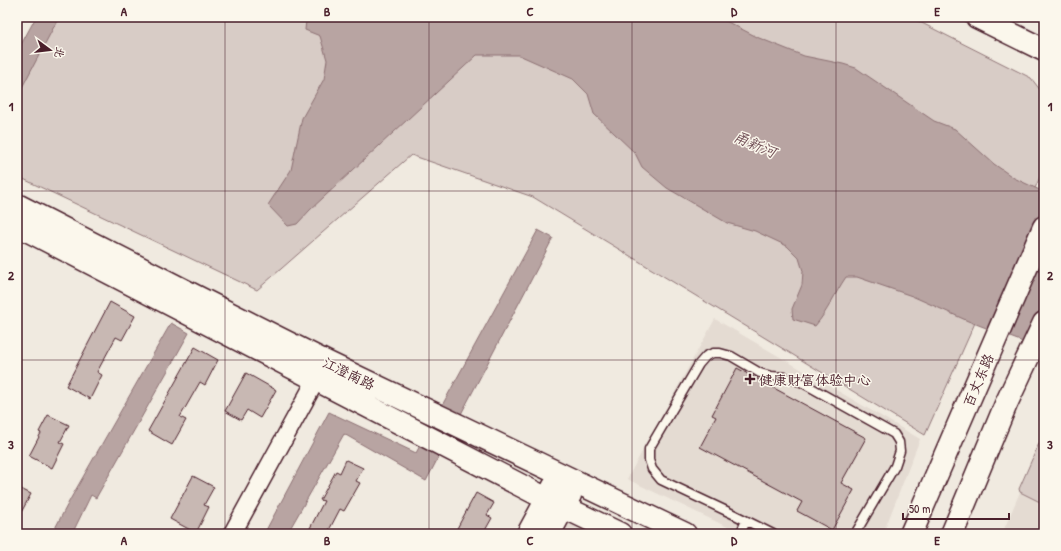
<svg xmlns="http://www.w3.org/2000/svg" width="1061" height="551" font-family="'Patrick Hand','LXGW WenKai TC',sans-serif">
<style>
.built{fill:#e4dbd2}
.green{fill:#d8ccc6;stroke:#917678}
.water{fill:#b8a4a2;stroke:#8c6f72}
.building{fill:#c8b8b3;stroke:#4a1f2b}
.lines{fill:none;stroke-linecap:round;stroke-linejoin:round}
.lane-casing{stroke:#4a1f2b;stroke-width:11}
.street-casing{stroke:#4a1f2b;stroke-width:20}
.secondary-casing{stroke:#4a1f2b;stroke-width:25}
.primary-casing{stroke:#4a1f2b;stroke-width:25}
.highway-casing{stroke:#4a1f2b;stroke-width:25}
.lane{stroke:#fbf7ec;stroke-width:8}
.street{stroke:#fbf7ec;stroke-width:17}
.secondary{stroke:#fbf7ec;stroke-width:22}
.primary{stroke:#fbf7ec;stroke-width:22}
.highway{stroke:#fbf7ec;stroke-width:22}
.grid{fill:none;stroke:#4a1f2b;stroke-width:1;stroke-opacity:0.55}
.poi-dot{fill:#4a1f2b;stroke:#fbf7ec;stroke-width:1.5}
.labels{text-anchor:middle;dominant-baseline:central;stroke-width:3;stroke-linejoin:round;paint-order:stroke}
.street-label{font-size:14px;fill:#4a1f2b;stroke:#fbf7ec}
.poi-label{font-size:14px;fill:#4a1f2b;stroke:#fbf7ec;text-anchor:start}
.water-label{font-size:15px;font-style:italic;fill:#704e55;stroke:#fbf7ec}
.neatline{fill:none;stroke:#4a1f2b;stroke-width:1.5}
.grid-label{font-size:13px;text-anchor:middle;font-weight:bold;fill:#4a1f2b}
</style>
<rect width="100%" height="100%" fill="#f0eae0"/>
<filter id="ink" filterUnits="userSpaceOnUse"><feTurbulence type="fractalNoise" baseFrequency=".025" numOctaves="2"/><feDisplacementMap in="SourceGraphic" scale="8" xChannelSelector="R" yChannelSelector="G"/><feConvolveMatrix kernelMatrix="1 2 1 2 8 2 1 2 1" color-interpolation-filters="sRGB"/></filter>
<g filter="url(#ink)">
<path class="built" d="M715,319L920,439L883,534H742L627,479Z
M1020,492L1044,504V534H1002Z
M567,522L593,534H561Z"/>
<path class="green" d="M44,17H910L1031,78L1044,95V168L925,435L533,197L411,155L257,290L17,176V78Z
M1044,432V504L1020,492L1019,489Z"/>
<path class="water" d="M36,17H59L17,97V52Z
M293,17H718L759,38L804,56L843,64L856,68L934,121L955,129L994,164L1014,178L1044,192V350L968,321L912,296L857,277H846C835,293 828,311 815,326L793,319L792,309L802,285L803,271L799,258L787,246L755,231L727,223L667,188L642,167L635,153L594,114L588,94L573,79L519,55H477L310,210L297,224L288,226L268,205L291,170L302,118L324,79L327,60L320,36L305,30L306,20Z
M538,230L553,238L426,481L344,434L287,534H264L329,412L416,453Z
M171,323L189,333L96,498L91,495L72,534H52L71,498Z"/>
<path class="building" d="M110,302L135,316L122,340L116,337L97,372L102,375L90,399L66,386Z
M195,347L218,360L205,385L200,382L180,417L186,420L172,445L148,431Z
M737,368L866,438L841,483L854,490L832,530L797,511L802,502L700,447L716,417L712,415Z
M246,373L276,390L260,418L247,410L241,420L225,411Z
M48,415L69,425L60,442L64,444L52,468L29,456L41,433L39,432Z
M346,460L363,468L356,481L360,483L344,511L340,509L327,534H307L324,501L320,500L336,471L340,473Z
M193,476L214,487L204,505L209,507L196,533L170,519Z
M17,487L31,494L17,520Z
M476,493L494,503L487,515L492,518L483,534H454Z"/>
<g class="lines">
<g class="lane-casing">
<path id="lane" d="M740,534L746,521
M773,534L735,515L661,480L652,469L649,460V449L699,364L706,356L713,353H720L731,356L760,373L771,376L784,377L801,382L894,434L899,442L900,451L895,466L855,534"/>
</g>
<g class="street-casing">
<path id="street" d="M232,534L322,369"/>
</g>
<g class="secondary-casing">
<path id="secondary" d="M17,205L195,296L326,362L685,534
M17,225L547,499L620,534
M528,534L554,486
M549,534L570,495"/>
</g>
<g class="primary-casing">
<path id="primary" d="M911,534L1044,227
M952,534L1006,404L1044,323"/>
</g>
<g class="highway-casing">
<path id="highway" d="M977,17L1044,50"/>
</g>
<use href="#lane" class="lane"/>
<use href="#street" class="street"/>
<use href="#secondary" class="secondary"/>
<use href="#primary" class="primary"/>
<use href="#highway" class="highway"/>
</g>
</g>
<path class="grid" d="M225,17V534M429,17V534M632,17V534M836,17V534M17,191H1044M17,360H1044"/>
<path class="poi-dot" d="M748 373h4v4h4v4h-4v4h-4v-4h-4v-4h4z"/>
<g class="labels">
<g class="street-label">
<text transform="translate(349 373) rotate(26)">江澄南路</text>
<text transform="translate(978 380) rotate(-67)">百丈东路</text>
</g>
<g class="poi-label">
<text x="759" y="379">健康财富体验中心</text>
</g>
<g class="water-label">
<text transform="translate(755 144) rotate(23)">甬新河</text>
</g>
</g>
<rect width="1061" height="551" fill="none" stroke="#fbf7ec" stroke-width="44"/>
<g transform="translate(50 50) rotate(105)" stroke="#fbf7ec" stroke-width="3" paint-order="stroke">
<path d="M0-3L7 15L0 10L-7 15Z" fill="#4a1f2b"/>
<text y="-6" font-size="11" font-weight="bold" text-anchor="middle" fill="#4a1f2b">北</text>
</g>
<path d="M903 513v6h106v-6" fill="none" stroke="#4a1f2b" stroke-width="2"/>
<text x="909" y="513" font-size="12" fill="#4a1f2b" stroke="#fbf7ec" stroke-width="3" paint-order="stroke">50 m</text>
<rect x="22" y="22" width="1017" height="507" class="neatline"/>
<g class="grid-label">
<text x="124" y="16">A</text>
<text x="327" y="16">B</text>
<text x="530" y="16">C</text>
<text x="734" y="16">D</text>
<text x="937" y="16">E</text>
<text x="11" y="111">1</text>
<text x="1050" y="111">1</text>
<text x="11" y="280">2</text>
<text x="1050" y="280">2</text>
<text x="11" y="449">3</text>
<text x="1050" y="449">3</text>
<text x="124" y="545">A</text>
<text x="327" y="545">B</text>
<text x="530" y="545">C</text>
<text x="734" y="545">D</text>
<text x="937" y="545">E</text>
</g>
</svg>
